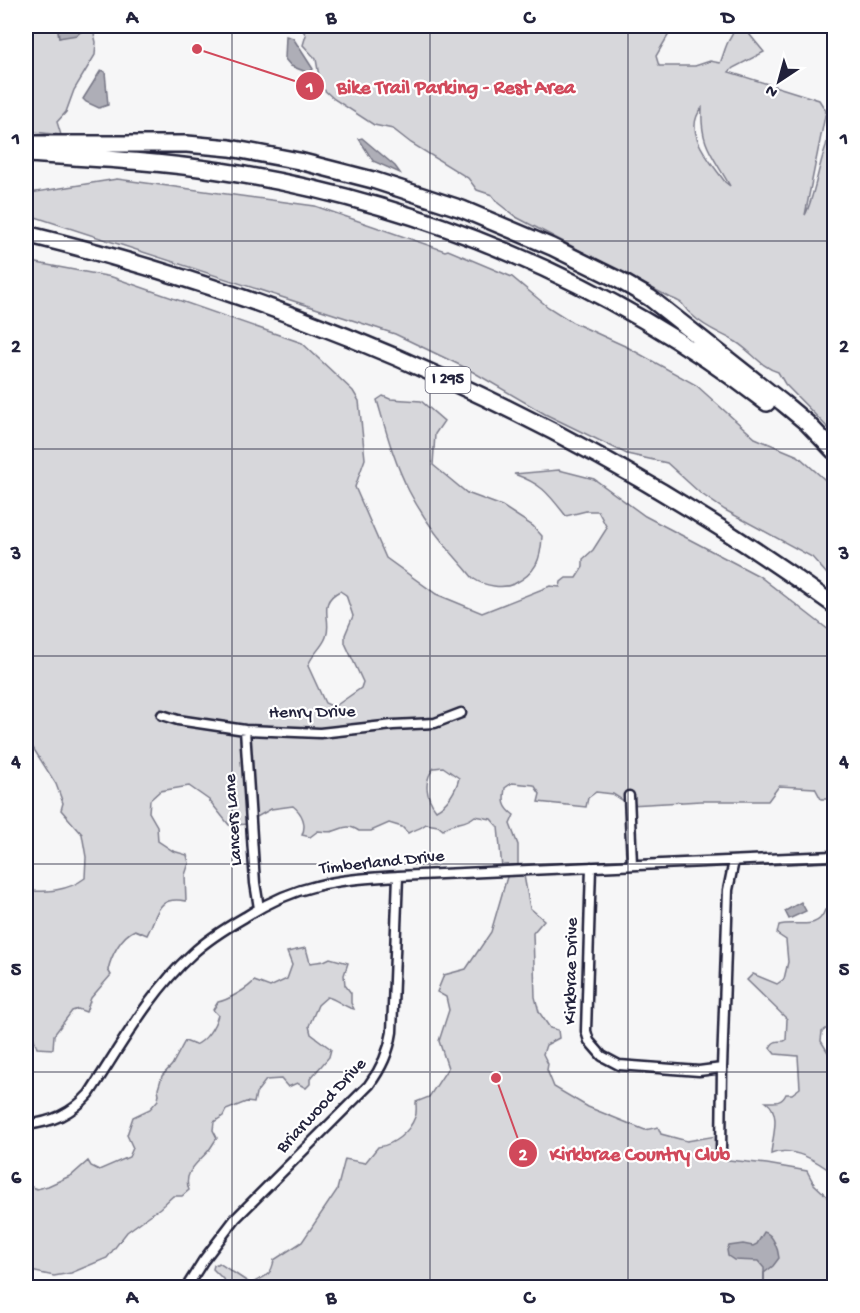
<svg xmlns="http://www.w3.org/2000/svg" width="860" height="1313" font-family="'Gochi Hand',sans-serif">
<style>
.green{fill:#d7d7db;stroke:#7c7c8b;stroke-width:1.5;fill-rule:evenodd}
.water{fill:#aeaeb7;stroke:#767685;stroke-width:1.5}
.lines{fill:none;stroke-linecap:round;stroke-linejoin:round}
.stream{stroke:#767685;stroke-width:2}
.minor-casing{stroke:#22223b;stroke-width:13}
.motorway-casing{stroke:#22223b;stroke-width:20}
.minor{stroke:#fff;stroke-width:8}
.motorway{stroke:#fff;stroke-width:15}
.grid{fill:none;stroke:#22223b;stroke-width:1.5;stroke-opacity:0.55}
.labels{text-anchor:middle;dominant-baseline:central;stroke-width:4.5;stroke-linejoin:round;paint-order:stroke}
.shield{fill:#fff;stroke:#646476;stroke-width:1.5}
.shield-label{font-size:16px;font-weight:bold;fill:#22223b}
.street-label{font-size:18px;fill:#22223b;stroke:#fff}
.leader{fill:none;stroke:#d1495b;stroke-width:2}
.callout-dot{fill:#d1495b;stroke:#fff;stroke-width:2}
.mark-label{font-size:18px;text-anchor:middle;font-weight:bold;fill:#fff}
.callout-label{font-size:20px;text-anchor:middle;font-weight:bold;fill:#d1495b;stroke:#fff;stroke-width:4.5;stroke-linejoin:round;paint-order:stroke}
.neatline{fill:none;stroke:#22223b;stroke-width:2}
.grid-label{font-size:20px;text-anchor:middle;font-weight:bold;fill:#22223b}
</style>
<rect width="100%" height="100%" fill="#f6f6f7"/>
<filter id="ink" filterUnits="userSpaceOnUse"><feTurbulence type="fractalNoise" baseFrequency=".0167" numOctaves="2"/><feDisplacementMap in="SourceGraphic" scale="12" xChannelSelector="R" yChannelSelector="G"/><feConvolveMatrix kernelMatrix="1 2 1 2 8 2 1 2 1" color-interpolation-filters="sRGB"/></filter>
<g filter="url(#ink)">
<path class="green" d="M26,26H62L58,29L59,38L83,31L87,26H92L96,42L95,55L74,90L66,112L57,122L61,135L26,131Z
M300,26H668L669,34L656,56L659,66H695L710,61L720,63C723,57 724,51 727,44C730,37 734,34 735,26H746L750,35L764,52L733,68L729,72L819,100L826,111L805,215C813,202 819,164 826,146C829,135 826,123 834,114V434L785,384L778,372C762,368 751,351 736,342C721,333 705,328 692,315C681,306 687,304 671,298L516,217L498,203L492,195L477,190L468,178L411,143L393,129L374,125L334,99L321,87L316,59L303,45L306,35ZM702,108C700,146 713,155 730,186L725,182C712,163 681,132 702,108Z
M117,179L315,206L445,251L448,250L512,277L548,307L572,322L627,347L696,385L755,438L798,456L832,486L834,489V582L812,557L725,510L700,493L667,463L627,454L545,414L468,369L395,334L26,214V202L30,193Z
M26,261L112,277L302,343L353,391L359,401L365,459L355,487L386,558L436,594L482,613L550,586L560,587L561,582L566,578H576L583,567V559L593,550L607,528L598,511H586L566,516C548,493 542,484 514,474L559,470L594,479L645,516L759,576L834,634V794L828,799H821L815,788L779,786L768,801H701L630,805L613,794L596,792L588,798L586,807L538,802L540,794L534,785L512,783L505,788C503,801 503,807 514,815L510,824L518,845V867L502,868L498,827L491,819L475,816C463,826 455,820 443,830L438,826L426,824C419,830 415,829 408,833L402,827L389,823L371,831H359C348,824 344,828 334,831C330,833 323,831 318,831L310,837L302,835C307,824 302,813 293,806L271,809L253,819L251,824L229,825L209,800L189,786L160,791L150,800L149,812L157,826L158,841L173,851L187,855L189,863L185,875L186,901C155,895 158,916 147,935L135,930C121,936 111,956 108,970L111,975L91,998L86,1012L78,1009L72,1011L54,1035L53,1049L37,1048L31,1030L26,1028V891C47,892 68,891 85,878L86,857L82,834L61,810L63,803L56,784L26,737ZM340,591L346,595L353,616L345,635V643L363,682L361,688L334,707L325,703L308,666C311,655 322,648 326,637C333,620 316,603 340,591ZM443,767L459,778C456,790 448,804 436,810C426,797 423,781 434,768Z
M383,396L390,399L421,401L444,421L435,434L433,465L467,493L502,506L533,526L542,536C541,560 536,573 514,584C503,589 484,586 474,579C470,575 466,569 462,565C441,542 423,518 409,491C394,462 386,431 377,400Z
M509,870H523L530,908L544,920L533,933L535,997L539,1012L550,1028L558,1030L559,1038L546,1045L543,1054L548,1064L547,1070L554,1087L588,1107L640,1128L645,1130L658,1127L661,1134L687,1141L716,1136L719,1159L767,1164L807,1171L814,1184L834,1203V1287L232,1288L213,1269L214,1265L219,1263L251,1284C263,1276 271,1278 274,1260L302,1242L337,1190L345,1159L365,1163L378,1147C393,1145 409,1133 415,1117C417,1113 416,1107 416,1102L429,1097L448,1068L439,1041L449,1010L446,997L437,992L444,975L466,969L491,932Z
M834,908V947L832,953L834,992L830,995L831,1025L822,1032L821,1041L834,1062V1174C819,1162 792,1145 771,1154C772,1137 782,1113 766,1102C776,1102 782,1103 786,1094H792L800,1088L798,1056L775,1054L770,1048C773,1041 777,1041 784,1041L786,1040L787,1019L747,980L753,974L777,984L784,979L788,962L786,940L777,934L779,925C797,920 817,932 825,910Z
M306,948L310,963L324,961L330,958L348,963L344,975L345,985L351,993V1003L354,1009C345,1008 337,999 327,997L318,1005L309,1026L311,1034L331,1049L329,1057L310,1079V1084L306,1088L297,1083L288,1087L281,1079L266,1080L256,1093L254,1103L246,1102L226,1110L223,1116L214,1122L213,1130L217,1138C214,1142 212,1146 209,1150C199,1162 182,1172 189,1190L182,1196H173L160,1208L127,1232L107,1258L71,1273L54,1276L26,1270V1185L37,1189L48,1186L72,1175L88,1161L91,1166L99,1170L129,1157L133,1148L127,1135L133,1117L150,1109L158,1100L159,1094L158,1089L162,1076L172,1065L185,1041L195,1045C206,1041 215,1026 218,1015L213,1010L218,1002C226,1001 249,988 254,981L270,987L287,979L292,965L287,952Z"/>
<path class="water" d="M62,26H87L77,35L59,38L58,29Z
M286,36L293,38L313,69L309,73L291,66L285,59Z
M101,70L105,72L108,105L99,108L86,102L83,99Z
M362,138L395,166L400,173L373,161L359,139Z
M801,902L806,911L789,919L785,911Z
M764,1232C773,1234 778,1249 779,1258L773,1266L764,1273V1268L758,1261L734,1260L728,1256L727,1250L729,1246L743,1244L753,1246L757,1244Z"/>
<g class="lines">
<path class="stream" d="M764,1286V1273"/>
<g class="minor-casing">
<path id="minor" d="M162,715L178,720L245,730L320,733L393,725L435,723L461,713
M245,730L255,883L259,908
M629,796L632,864
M591,867L586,1031L589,1041L602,1056L619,1065L699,1071L722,1068L728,890L734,861
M26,1125C52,1122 71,1114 89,1094C120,1047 150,992 192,954C208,939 226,928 245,917C267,903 290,892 316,886C343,879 370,878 398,876L834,856
M721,1151L722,1068
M186,1288L203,1261L235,1219L369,1085C381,1069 389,1052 392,1032L398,876"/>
</g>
<g class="motorway-casing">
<path id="motorway" d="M26,144H187L230,148L299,161L373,180L462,209L552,247L619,280L650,298L783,403L807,423L834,451
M26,154C91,158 156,161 220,171C418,201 609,281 767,403
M26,234C315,304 593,430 834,605"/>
</g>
<use href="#minor" class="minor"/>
<use href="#motorway" class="motorway"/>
</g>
</g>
<path class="grid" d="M232,26V1288M430,26V1288M628,26V1288M26,241H834M26,449H834M26,656H834M26,864H834M26,1072H834"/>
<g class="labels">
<rect class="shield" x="425.5" y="367" width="45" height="26" rx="4.5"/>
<g class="shield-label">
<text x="448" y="380">I 295</text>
</g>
<g class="street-label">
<text transform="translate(312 713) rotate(-1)">Henry Drive</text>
<text transform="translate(234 820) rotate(-94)">Lancers Lane</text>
<text transform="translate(382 863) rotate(-6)">Timberland Drive</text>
<text transform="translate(572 971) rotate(-89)">Kirkbrae Drive</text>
<text transform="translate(322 1106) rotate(-47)">Briarwood Drive</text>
</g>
</g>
<path class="leader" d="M197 49L310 86M496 1078L523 1153"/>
<g class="callout-dot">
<circle cx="197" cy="49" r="6"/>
<circle cx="496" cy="1078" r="6"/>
<circle cx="310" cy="86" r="15"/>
<circle cx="523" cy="1153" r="15"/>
</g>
<g class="mark-label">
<text x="310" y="92">1</text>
<text x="523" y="1160">2</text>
</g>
<g class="callout-label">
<text x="456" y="93">Bike Trail Parking - Rest Area</text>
<text x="640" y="1160">Kirkbrae Country Club</text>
</g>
<rect width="860" height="1313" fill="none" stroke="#fff" stroke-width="66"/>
<g transform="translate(779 81) rotate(216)" stroke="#ffffff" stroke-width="4.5" paint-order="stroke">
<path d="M0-4.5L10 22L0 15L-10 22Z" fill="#22223b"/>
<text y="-9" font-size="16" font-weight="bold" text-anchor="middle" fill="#22223b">N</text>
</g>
<rect x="33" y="33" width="794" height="1247" class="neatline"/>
<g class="grid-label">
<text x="132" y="23">A</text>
<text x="331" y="23">B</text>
<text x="529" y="23">C</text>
<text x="728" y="23">D</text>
<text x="16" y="144">1</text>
<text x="844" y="144">1</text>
<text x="16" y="352">2</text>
<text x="844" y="352">2</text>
<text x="16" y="559">3</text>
<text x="844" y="559">3</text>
<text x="16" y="767">4</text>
<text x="844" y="767">4</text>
<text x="16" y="975">5</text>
<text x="844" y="975">5</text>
<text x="16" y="1183">6</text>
<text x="844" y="1183">6</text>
<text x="132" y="1303">A</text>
<text x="331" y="1303">B</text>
<text x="529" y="1303">C</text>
<text x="728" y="1303">D</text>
</g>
</svg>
